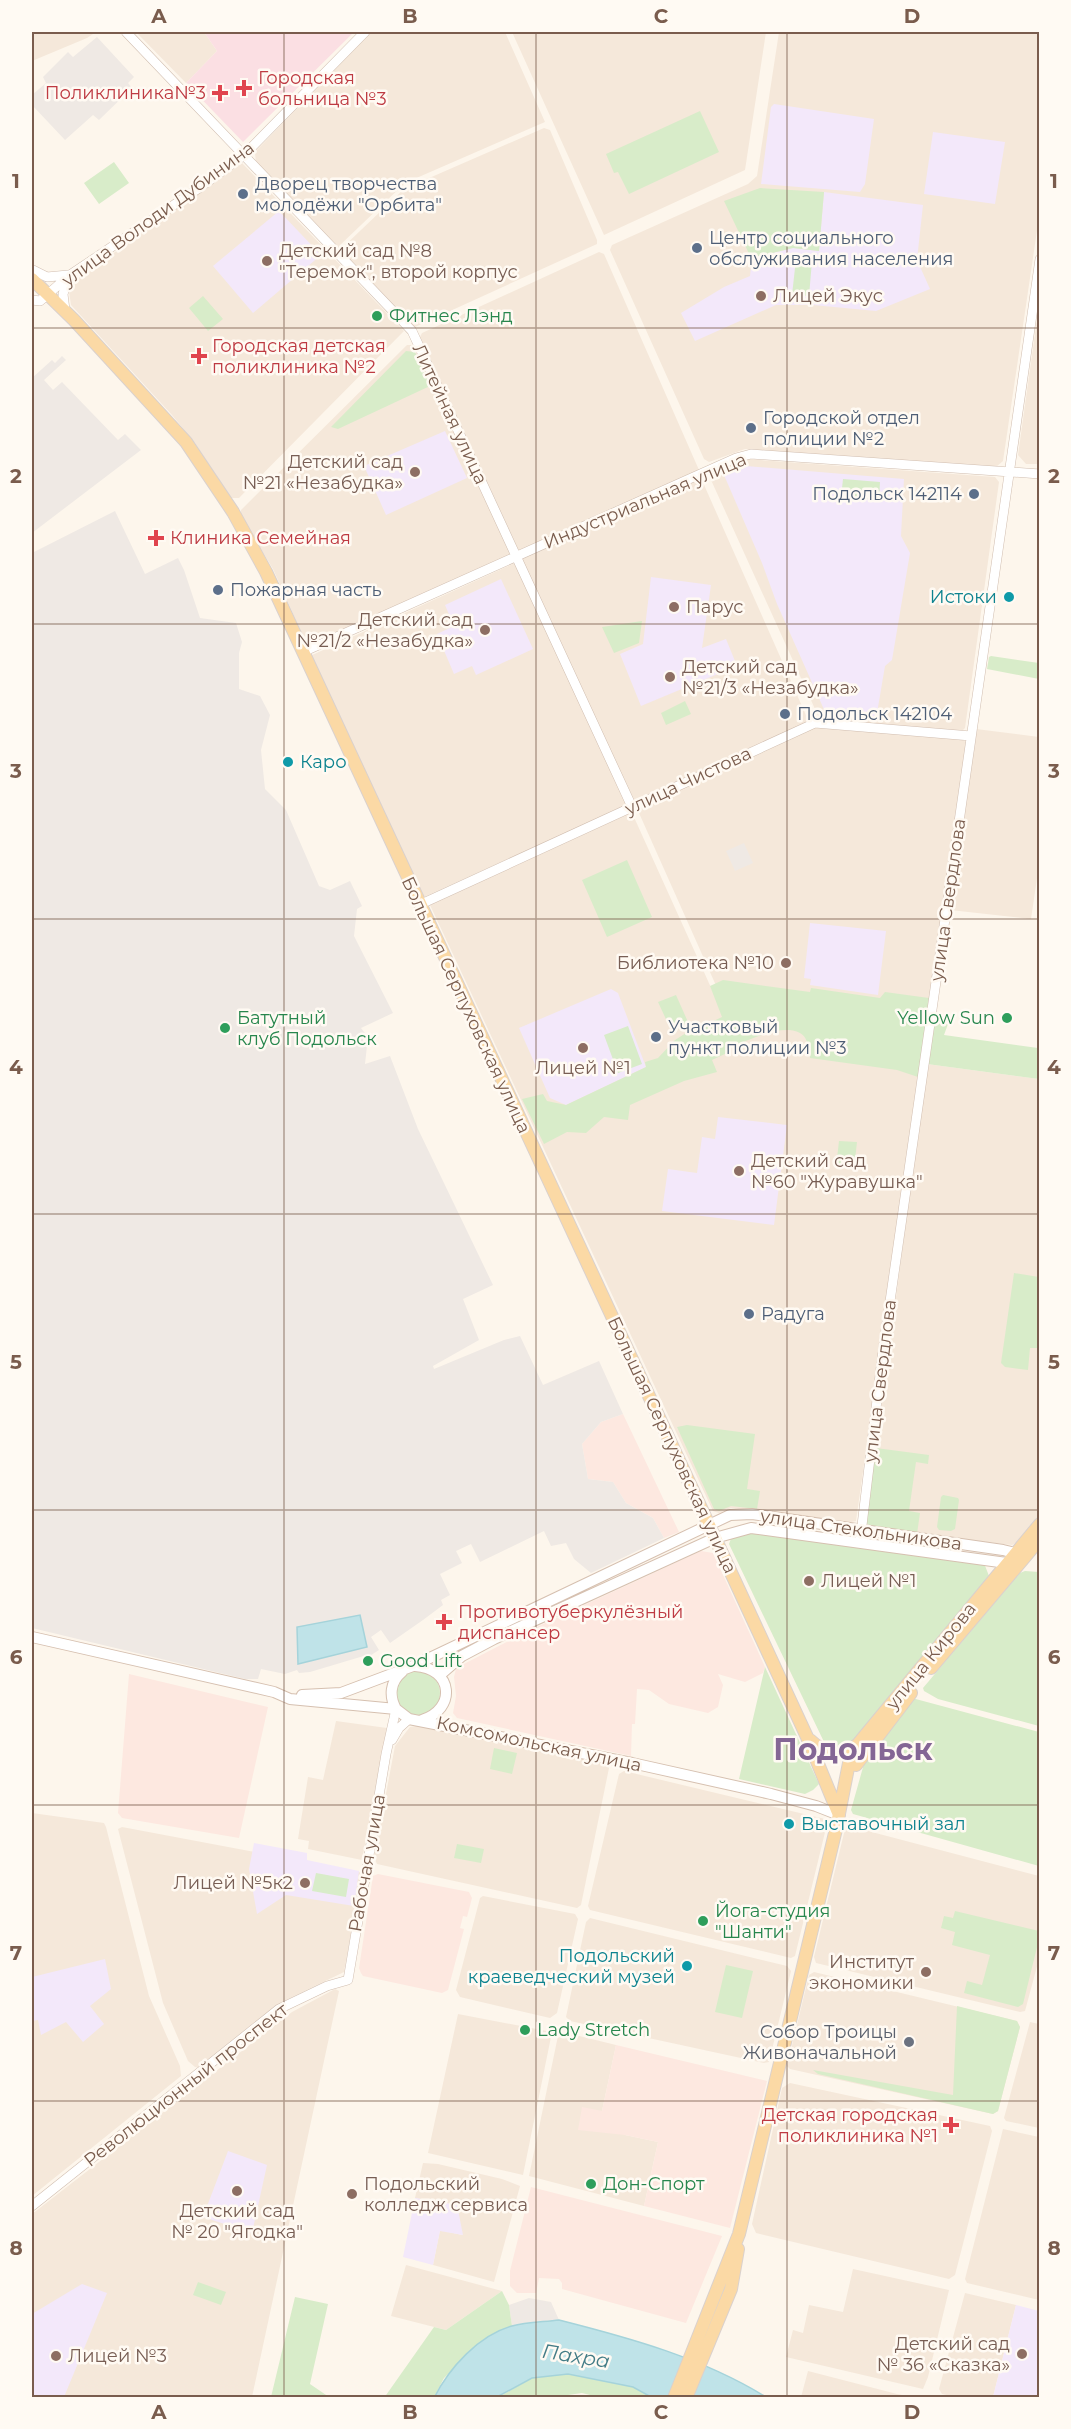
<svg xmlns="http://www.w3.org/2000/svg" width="1071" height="2429" font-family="Montserrat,sans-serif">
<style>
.residential{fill:#f5e8da}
.commercial{fill:#fde8e0}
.industrial{fill:#efe9e4}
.education{fill:#f3e8fa}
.medical{fill:#fbdfe3}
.green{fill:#d8ecc9}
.water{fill:#bfe3e8;stroke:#a5d3da;stroke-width:1.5}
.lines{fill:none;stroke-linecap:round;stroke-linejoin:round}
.tertiary-casing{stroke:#d1beb0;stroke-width:10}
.secondary-casing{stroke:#d6c0b0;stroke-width:12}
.primary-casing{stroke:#dad1cd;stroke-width:14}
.tertiary{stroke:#fff;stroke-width:9}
.secondary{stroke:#fff;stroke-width:10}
.primary{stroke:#fbd9a5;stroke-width:12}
.grid{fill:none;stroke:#7a5c4d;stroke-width:1.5;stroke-opacity:0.55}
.health-dot{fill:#e0444e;stroke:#fffaf3;stroke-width:2}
.service-dot{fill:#5c6f8a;stroke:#fffaf3;stroke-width:2}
.education-dot{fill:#8d6e63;stroke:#fffaf3;stroke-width:2}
.leisure-dot{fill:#2e9e5b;stroke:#fffaf3;stroke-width:2}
.culture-dot{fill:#0f9aa8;stroke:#fffaf3;stroke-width:2}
.worship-dot{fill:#6b7280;stroke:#fffaf3;stroke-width:2}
.labels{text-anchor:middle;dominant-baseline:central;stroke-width:5;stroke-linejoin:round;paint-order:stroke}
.health-label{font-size:18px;fill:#be3a42;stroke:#fffaf3;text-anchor:start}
.service-label{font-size:18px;fill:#4e5e75;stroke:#fffaf3;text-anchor:start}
.street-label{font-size:18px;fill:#7a5c4d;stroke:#fffaf3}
.education-label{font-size:18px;fill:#785e54;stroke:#fffaf3;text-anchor:start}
.leisure-label{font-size:18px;fill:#27864d;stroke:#fffaf3;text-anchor:start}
.culture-label{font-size:18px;fill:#0d838f;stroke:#fffaf3;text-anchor:end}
.worship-label{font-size:18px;fill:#5b616d;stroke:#fffaf3;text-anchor:end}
.water-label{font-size:20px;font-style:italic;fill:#437c86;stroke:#fffaf3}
.town-label{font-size:30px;font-weight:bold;fill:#846695;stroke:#fffaf3}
.neatline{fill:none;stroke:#7a5c4d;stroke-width:2}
.grid-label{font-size:20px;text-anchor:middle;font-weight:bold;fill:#7a5c4d}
</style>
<rect width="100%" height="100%" fill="#fdf6ec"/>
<path class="residential" d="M32,32H96L87,38L32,61Z
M136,32H204L217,51L186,83Z
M371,32H505L545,122L405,183L338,247L256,164L255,152Z
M512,32H766L745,170L604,235Z
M779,32H1039V217L1003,461L996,467L745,449L709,462L704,459L610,250L612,245L748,184L757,176Z
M544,128L550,130L597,240V244L415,327L340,250L404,189Z
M242,163L404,331L239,498H231L195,443L172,415L71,305L68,285Z
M599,252L604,254L699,470L521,551L518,549L420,337L422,333Z
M1039,305L1040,464H1026L1018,455Z
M407,345H413L416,348L510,551L509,555L312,645L304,638L273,569L241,516V510Z
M745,459L995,477L999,482L965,728L961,732L820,720L711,480L710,475L714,472Z
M701,478L809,722L633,802L521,560Z
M515,563L627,805L424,897L310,656Z
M814,727L961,739L966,742L856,1521L846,1523L731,1508L719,1513L713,1511L430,905L628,814L633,815L713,992L718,990L639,813L640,807Z
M976,729L1039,737L1040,858L1031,919L950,910Z
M927,1064L1039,1079V1515L1019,1541L1012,1545L873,1528L866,1523Z
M336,1721L387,1728L362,1860L308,1849L309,1841L298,1839L308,1777L323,1780Z
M423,1725L606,1764L609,1768L581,1905L577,1908L377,1864L374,1857L395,1746L410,1727Z
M624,1771L825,1819L827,1824L795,1956L791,1958L590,1910L588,1906L619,1774Z
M32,1813L104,1823L106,1827L149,1996L180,2066L181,2076L32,2196Z
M849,1826L1039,1876V1959L1025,2011L1020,2012L816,1963L814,1957L845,1829Z
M122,1827L360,1872L361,1877L344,1972L284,2001L199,2068L195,2067L188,2061L163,2003L118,1829Z
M483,1896L575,1914L578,1919L557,2013L550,2018L460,1997L456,1990L480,1898Z
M590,1918L787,1966L791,1971L769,2062L764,2063L570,2021L566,2017L586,1922Z
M814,1972L1017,2021L1020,2027L998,2111L993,2114L790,2069L787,2066L809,1975Z
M335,1989L339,1991L252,2397L32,2398V2214L292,2012Z
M458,2014L552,2032L523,2175L428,2153Z
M1030,2022L1039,2024V2128L1006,2121L1004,2118Z
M559,2031L616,2045L602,2111L625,2135L658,2142L644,2206L529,2176Z
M790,2083L990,2126L992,2131L955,2275L949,2279L756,2233L752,2224L782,2088Z
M1003,2129L1039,2137V2300L967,2283L965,2279Z
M423,2163L438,2164L502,2179L520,2186L494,2282L433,2265L440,2230L462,2235L457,2205L415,2198Z
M406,2265L502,2291L446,2330L391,2316Z
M853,2269L949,2290L928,2377L923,2389L786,2357L793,2330L803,2333L809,2305L843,2312Z
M965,2293L1016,2305L993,2397H955L942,2394L939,2389Z
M808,2371L897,2394L913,2397H801Z"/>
<path class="commercial" d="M623,1414L679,1532L664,1538L653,1518L626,1503L613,1482L588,1479L582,1444L601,1422Z
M701,1551L713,1553L765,1667L763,1673L745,1682L718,1674L723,1685L718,1707L708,1713L669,1704L649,1690L637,1689L635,1724H632L631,1756L457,1718L453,1713L456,1696L454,1677L456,1669L460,1666L528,1631Z
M129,1674L268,1707L239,1838L122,1818L118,1813Z
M378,1874L469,1892L472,1898L467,1917L463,1916L460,1928L464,1929L448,1990L442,1993L363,1976L361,1973L359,1968L373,1876Z
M616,2045L767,2081L730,2228L644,2206L658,2142L625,2135L578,2130L582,2107L602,2111Z
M531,2187L722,2236L686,2323L562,2289V2283L559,2279L539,2278L536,2293H517L510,2286V2271Z"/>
<path class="industrial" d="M97,37L134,77L128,83L132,88L99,120L93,115L65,140L32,105V95L46,83L43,77L68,52L73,57Z
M62,356L66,360L44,380L53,390L62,382L118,440L125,434L141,450L32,533V378L52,360L55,363Z
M115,511L145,574L178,558L184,570L200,618L236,623L242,642L239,653V689L260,696L270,715L261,750L265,789L286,810L319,886L330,890L350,881L362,906L357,909L354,936L393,1013L361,1028L368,1037L365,1064L390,1056L418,1129L493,1285L463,1299L479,1340L433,1366L434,1369L504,1340L520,1336L543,1385L599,1361L623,1414L601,1422L582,1444L588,1479L613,1482L626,1503L653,1518L664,1538L591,1573L574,1559L566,1543L551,1546L544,1531L480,1562L471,1544L456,1551L462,1563L440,1574L450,1595L441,1600L443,1605L423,1620L390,1643L381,1630L371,1637L379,1650L368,1657L367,1655L310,1672L299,1673L297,1670L285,1674L261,1669L258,1679H245L32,1628V553Z
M744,843L753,863L735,871L726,851Z
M529,2298L551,2302L559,2320L512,2326L509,2305Z"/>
<path class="education" d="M774,104L874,119L865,184L860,192L761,184L771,107Z
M933,132L1005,142L995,204L924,194Z
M824,192L923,205L917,260L930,289L876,311L813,305H776L695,341L681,313L724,287L750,276L751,267L754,266L751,258L793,248L819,251Z
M279,211L321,255L253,313L213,266Z
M445,431L467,478L386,515L364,466Z
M746,466L904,479L901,536L910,553L892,660L885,666L876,719L826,714L777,604L762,563L724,475Z
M651,577L711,585L702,648L726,639L737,666L641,706L620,654L643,644Z
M501,579L533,649L476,675L472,666L454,674L437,634L454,626L445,605Z
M810,923L886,931L878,995L810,985L811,979L804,978Z
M611,989L618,993L646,1067L566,1105L550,1098L519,1028Z
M718,1117L787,1125L774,1225L662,1211L668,1169L697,1173L702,1137L715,1139Z
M254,1843L307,1853V1860L359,1871L354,1906L286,1895L257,1914L249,1869Z
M105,1959L111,1989L90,2006L104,2024L83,2042L66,2022L41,2035L38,2020L32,2021V1977Z
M228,2151L267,2165L252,2233L203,2217Z
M415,2198L457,2205L463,2235L440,2231L433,2265L403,2257Z
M82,2284L107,2293L64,2397H32V2314Z
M1016,2305L1039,2311V2397H993Z"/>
<path class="medical" d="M204,32H354L243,142L186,83L217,51Z"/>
<path class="green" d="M700,111L719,152L629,194L618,172L614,173L606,154Z
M114,162L129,183L99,204L84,183Z
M760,188L824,192L819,251L793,248L751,258L724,201Z
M796,259L812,261L809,296L792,295Z
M203,296L223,319L208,331L189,308Z
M406,351L415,352L430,386L338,429L331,427Z
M843,479L880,482L879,500L841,497Z
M642,621L639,643L614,653L602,627Z
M991,656L1039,663V679L987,669L989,657Z
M685,701L691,714L666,725L661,713Z
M627,860L652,917L607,937L582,880Z
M723,980L810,992L811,988L880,998L885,992L929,998L918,1077L897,1070L810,1058L811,1048H808C806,1012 745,1040 729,1049V1052L712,1060L717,1072L684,1081L630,1105L628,1120L604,1117L586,1133L567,1132L544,1144L522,1099L543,1094L547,1101L566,1105L646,1067L645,1062L658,1058L675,1040L697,1026H703L722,1017L710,986Z
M676,995L688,1022L671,1030L658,1002Z
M935,1023L948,1024L944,1035L1038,1048L1039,1039V1079L927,1064Z
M628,1026L642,1064L618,1073L604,1035Z
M839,1141L857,1142L854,1169L836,1167Z
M1014,1273L1039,1277V1348H1030L1028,1370L1005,1367L1001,1363Z
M687,1425L755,1434L747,1489L760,1491L757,1509L731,1506L719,1511L714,1509L677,1427Z
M876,1448L929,1455L928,1464L916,1462L909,1511L920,1513L917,1534L873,1528L866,1523Z
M943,1495L958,1498L959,1500L955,1529L951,1531L939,1530L937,1527L941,1497Z
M761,1531L984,1563L989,1576L848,1748L825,1744L729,1544L732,1536Z
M1025,1571L1039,1572V1726L938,1699L924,1691L923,1688L1020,1573Z
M765,1667L819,1784L813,1790L805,1794L739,1779Z
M396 1693a22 22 0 1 1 44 0a22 22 0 1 1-44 0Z
M912,1698L1039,1732V1866L853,1814L851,1810L867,1753Z
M494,1748L517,1753L512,1774L490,1769Z
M457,1844L484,1849L481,1863L454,1858Z
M316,1873L349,1879L346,1897L312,1891Z
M955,1911L1039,1931V1939L1023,2004L1018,2007L964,1993L967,1981L982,1985L990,1955L952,1945L955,1932L941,1928L944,1916L953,1918Z
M726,1965L753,1971L742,2018L715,2012Z
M957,2006L1017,2021L1020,2027L998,2111L993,2114L818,2074L813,2070L953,2095Z
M198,2282L226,2292L221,2305L193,2295Z
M502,2291L509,2305L512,2326L484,2339L444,2378L434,2397L384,2398L434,2327L446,2330Z
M295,2297L328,2304L310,2384L329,2397H271Z
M567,2374L633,2387L651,2397H598L582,2393L554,2397L497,2398L532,2378Z"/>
<path class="water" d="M360,1615L367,1647L298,1664L297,1627Z
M559,2320C630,2338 703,2358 766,2397H651L633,2387L568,2374L532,2378L497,2397L434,2398C449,2368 479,2335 512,2326C526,2322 544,2322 559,2320Z"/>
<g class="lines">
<g class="tertiary-casing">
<path id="tertiary" d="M126,32L412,331L632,807
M33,270L47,277L68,275
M32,300L40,301L70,275L199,188L244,155L365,32
M65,310L63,294L68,279
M303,652L736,458L751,454L1040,474
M419,905L815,723L971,736
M860,1542L883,1350L1040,259
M392,1740L399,1728L409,1719
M32,2206L279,2009L327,1986L348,1980L386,1754L396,1709"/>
</g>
<g class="secondary-casing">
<path id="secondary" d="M32,1637L274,1692L290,1699L396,1709L409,1719L632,1763L771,1794L816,1806L839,1815
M415,1666C453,1668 457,1709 422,1720
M440,1675L462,1656L494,1639L715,1538L751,1528L1014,1564
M302,1695L341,1693L413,1666L730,1515L752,1514L1003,1550L1023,1555
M396,1709C389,1696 390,1682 402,1672"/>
</g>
<g class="primary-casing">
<path id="primary" d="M32,279L74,320L186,442L233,512L266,572L715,1538L807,1737L839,1815
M931,1668L1040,1539
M810,1740C826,1755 839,1758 857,1745
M856,1765L911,1693
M674,2398L739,2234L836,1829L849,1763L858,1744L1040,1524
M686,2398L731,2289L738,2249"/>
</g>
<use href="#tertiary" class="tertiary"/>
<use href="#secondary" class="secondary"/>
<use href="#primary" class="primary"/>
</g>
<path class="grid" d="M284,32V2398M536,32V2398M787,32V2398M32,328H1040M32,624H1040M32,919H1040M32,1214H1040M32,1510H1040M32,1805H1040M32,2101H1040"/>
<g class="health-dot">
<path d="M241 79h6v6h6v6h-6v6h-6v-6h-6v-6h6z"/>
<path d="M217 84h6v6h6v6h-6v6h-6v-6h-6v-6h6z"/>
<path d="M196 347h6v6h6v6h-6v6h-6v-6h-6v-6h6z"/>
<path d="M153 529h6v6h6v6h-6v6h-6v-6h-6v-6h6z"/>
<path d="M441 1613h6v6h6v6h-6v6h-6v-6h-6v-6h6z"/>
<path d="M948 2116h6v6h6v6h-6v6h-6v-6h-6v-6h6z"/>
</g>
<g class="service-dot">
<circle cx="243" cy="194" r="6"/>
<circle cx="697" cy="248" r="6"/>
<circle cx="751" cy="428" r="6"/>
<circle cx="974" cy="494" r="6"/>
<circle cx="218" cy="590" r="6"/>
<circle cx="785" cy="714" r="6"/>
<circle cx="656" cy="1037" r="6"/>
<circle cx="749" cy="1314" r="6"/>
</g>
<g class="education-dot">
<circle cx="267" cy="261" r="6"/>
<circle cx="761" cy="296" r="6"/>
<circle cx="415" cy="472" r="6"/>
<circle cx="674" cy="607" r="6"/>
<circle cx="485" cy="630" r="6"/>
<circle cx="670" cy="677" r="6"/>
<circle cx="786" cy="963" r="6"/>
<circle cx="583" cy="1048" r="6"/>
<circle cx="739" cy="1171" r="6"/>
<circle cx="809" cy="1581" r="6"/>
<circle cx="305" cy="1883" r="6"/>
<circle cx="926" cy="1972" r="6"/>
<circle cx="237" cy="2191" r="6"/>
<circle cx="352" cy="2194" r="6"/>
<circle cx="1022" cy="2354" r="6"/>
<circle cx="56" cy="2356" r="6"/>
</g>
<g class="leisure-dot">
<circle cx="377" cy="316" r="6"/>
<circle cx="1007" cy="1018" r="6"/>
<circle cx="225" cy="1028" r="6"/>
<circle cx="368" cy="1661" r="6"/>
<circle cx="703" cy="1921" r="6"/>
<circle cx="525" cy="2030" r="6"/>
<circle cx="591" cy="2184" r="6"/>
</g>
<g class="culture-dot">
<circle cx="1009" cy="597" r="6"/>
<circle cx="288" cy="762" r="6"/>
<circle cx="789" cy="1824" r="6"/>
<circle cx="687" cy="1966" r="6"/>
</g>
<circle class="worship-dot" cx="909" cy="2042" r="6"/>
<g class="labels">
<g class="health-label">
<text x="258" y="78">Городская<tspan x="258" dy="21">больница №3</tspan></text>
<text x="206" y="93" text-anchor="end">Поликлиника№3</text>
<text x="212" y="346">Городская детская<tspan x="212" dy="21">поликлиника №2</tspan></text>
<text x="170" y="538">Клиника Семейная</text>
<text x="458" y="1612">Противотуберкулёзный<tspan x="458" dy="21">диспансер</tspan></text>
<text x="938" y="2115" text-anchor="end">Детская городская<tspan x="938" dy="21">поликлиника №1</tspan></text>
</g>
<g class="service-label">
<text x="255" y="184">Дворец творчества<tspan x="255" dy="21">молодёжи "Орбита"</tspan></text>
<text x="709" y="238">Центр социального<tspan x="709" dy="21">обслуживания населения</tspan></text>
<text x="763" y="418">Городской отдел<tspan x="763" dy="21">полиции №2</tspan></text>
<text x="962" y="494" text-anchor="end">Подольск 142114</text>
<text x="230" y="590">Пожарная часть</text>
<text x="797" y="714">Подольск 142104</text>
<text x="668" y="1027">Участковый<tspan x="668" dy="21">пункт полиции №3</tspan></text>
<text x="761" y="1314">Радуга</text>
</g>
<g class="street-label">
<text transform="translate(158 214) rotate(-36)">улица Володи Дубинина</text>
<text transform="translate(450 414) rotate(65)">Литейная улица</text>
<text transform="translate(645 501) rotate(-23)">Индустриальная улица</text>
<text transform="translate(688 781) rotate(-25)">улица Чистова</text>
<text transform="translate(948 900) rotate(-82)">улица Свердлова</text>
<text transform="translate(466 1005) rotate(65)">Большая Серпуховская улица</text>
<text transform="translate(880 1381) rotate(-83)">улица Свердлова</text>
<text transform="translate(672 1445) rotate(65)">Большая Серпуховская улица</text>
<text transform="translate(861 1530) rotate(8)">улица Стекольникова</text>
<text transform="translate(931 1656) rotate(-51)">улица Кирова</text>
<text transform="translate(539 1744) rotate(12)">Комсомольская улица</text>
<text transform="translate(367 1863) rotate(-80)">Рабочая улица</text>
<text transform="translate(186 2085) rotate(-38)">Революционный проспект</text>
</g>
<g class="education-label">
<text x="279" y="251">Детский сад №8<tspan x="279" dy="21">"Теремок", второй корпус</tspan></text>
<text x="773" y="296">Лицей Экус</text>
<text x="403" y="462" text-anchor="end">Детский сад<tspan x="403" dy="21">№21 «Незабудка»</tspan></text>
<text x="686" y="607">Парус</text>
<text x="473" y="620" text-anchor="end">Детский сад<tspan x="473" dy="21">№21/2 «Незабудка»</tspan></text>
<text x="682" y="667">Детский сад<tspan x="682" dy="21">№21/3 «Незабудка»</tspan></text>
<text x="774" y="963" text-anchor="end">Библиотека №10</text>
<text x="583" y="1068" text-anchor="middle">Лицей №1</text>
<text x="751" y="1161">Детский сад<tspan x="751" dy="21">№60 "Журавушка"</tspan></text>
<text x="821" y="1581">Лицeй №1</text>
<text x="293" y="1883" text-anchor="end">Лицей №5к2</text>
<text x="914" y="1962" text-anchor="end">Институт<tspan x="914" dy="21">экономики</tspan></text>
<text x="364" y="2184">Подольский<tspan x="364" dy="21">колледж сервиса</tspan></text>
<text x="237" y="2211" text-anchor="middle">Детский сад<tspan x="237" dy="21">№ 20 "Ягодка"</tspan></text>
<text x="1010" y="2344" text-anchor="end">Детский сад<tspan x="1010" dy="21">№ 36 «Сказка»</tspan></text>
<text x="68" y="2356">Лицей №3</text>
</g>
<g class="leisure-label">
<text x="389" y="316">Фитнес Лэнд</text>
<text x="237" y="1018">Батутный<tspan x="237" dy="21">клуб Подольск</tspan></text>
<text x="995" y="1018" text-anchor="end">Yellow Sun</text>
<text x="380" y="1661">Good Lift</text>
<text x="715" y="1911">Йога-студия<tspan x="715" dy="21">"Шанти"</tspan></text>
<text x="537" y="2030">Lady Stretch</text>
<text x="603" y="2184">Дон-Спорт</text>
</g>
<g class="culture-label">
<text x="997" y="597">Истоки</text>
<text x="300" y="762" text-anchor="start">Каро</text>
<text x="801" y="1824" text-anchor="start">Выставочный зал</text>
<text x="675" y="1956">Подольский<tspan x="675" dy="21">краеведческий музей</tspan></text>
</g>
<g class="worship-label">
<text x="897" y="2032">Собор Троицы<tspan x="897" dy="21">Живоначальной</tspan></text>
</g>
<g class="water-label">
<text transform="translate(576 2356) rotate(9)">Пахра</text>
</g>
<g class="town-label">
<text x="853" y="1749">Подольск</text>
</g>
</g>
<rect width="1071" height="2429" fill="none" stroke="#fffaf3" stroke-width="66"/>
<rect x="33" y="33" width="1005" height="2363" class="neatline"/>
<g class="grid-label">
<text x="159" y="23">A</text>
<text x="410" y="23">B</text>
<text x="661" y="23">C</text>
<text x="912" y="23">D</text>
<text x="16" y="188">1</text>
<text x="1054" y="188">1</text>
<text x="16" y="483">2</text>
<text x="1054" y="483">2</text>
<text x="16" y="778">3</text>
<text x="1054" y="778">3</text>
<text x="16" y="1074">4</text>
<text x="1054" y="1074">4</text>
<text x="16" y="1369">5</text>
<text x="1054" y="1369">5</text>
<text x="16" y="1664">6</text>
<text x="1054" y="1664">6</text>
<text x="16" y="1960">7</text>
<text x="1054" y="1960">7</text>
<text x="16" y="2255">8</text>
<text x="1054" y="2255">8</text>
<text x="159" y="2419">A</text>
<text x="410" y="2419">B</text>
<text x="661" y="2419">C</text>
<text x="912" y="2419">D</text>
</g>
</svg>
